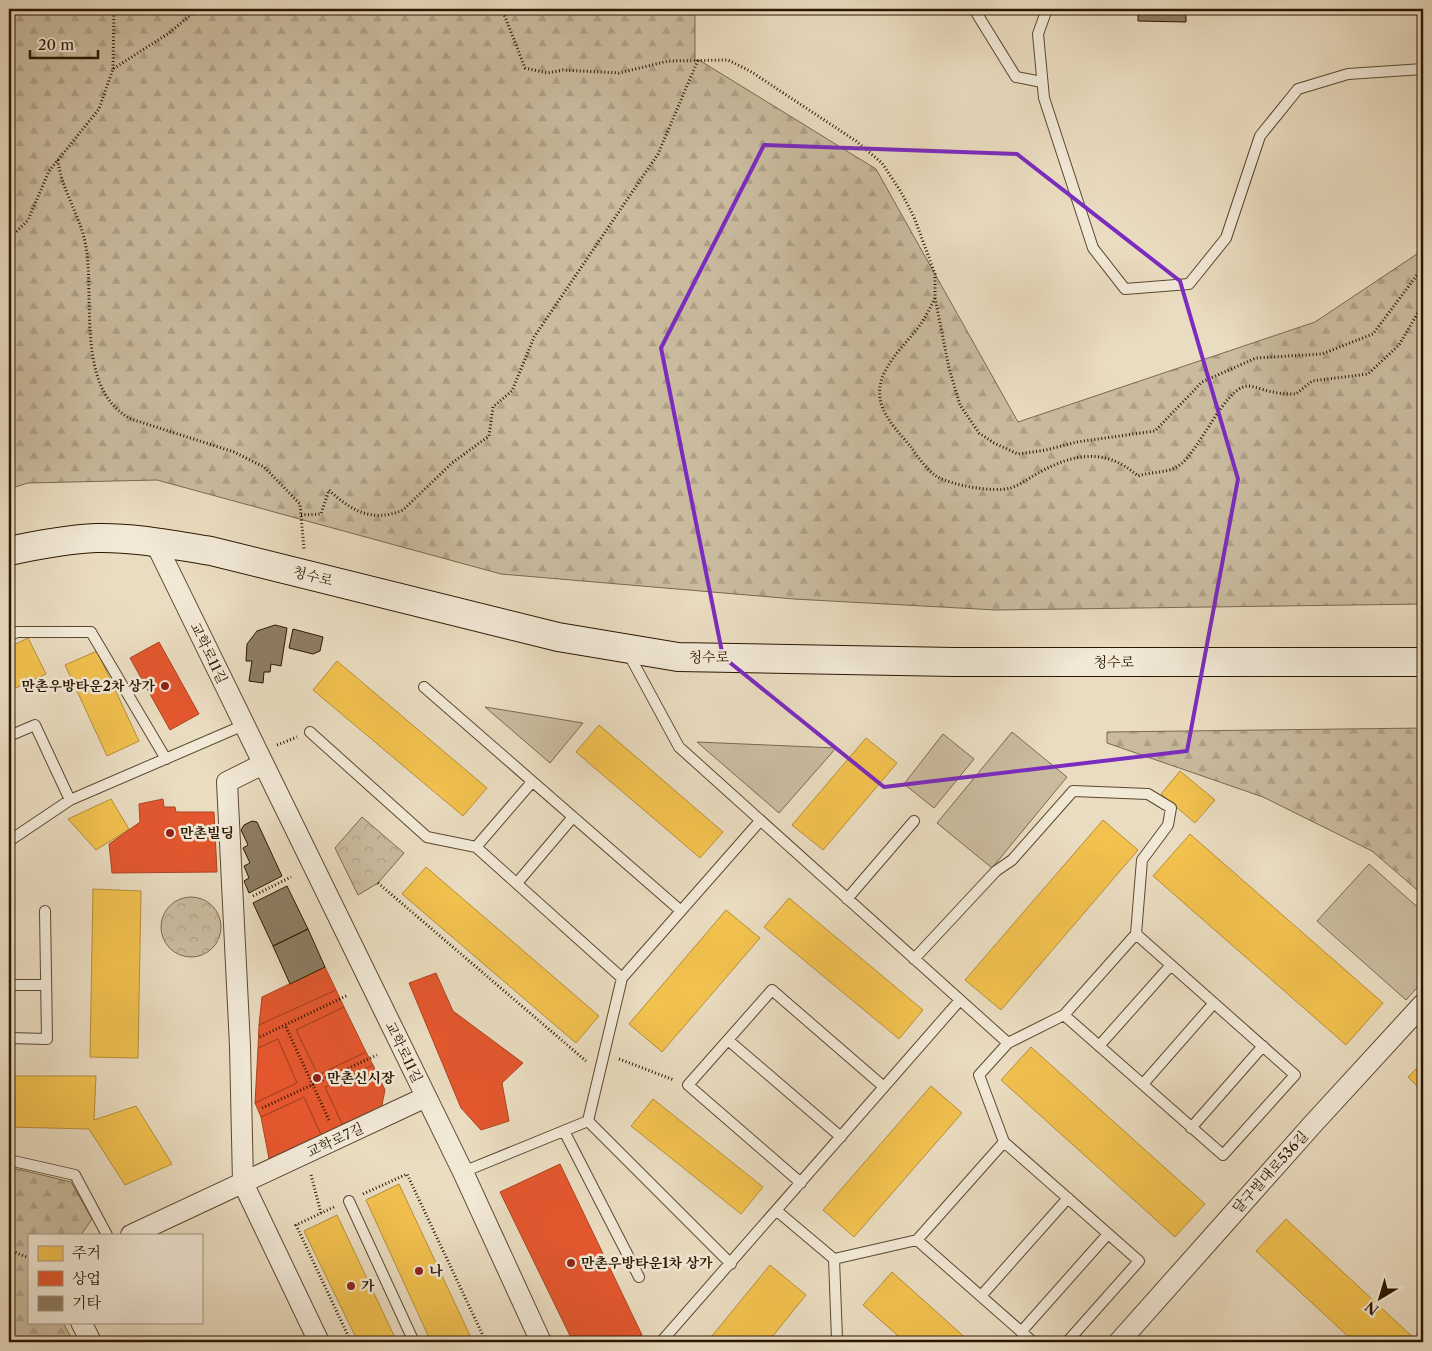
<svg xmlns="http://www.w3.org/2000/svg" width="1432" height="1351" font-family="'Libre Caslon Text','Noto Serif KR',serif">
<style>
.forest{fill:url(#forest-firs);stroke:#7a6950}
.park{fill:url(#park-crowns);stroke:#7a6950}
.garden{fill:#cabb9f;stroke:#7a6950}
.homes{fill:#f2c14e;stroke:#b68e37}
.shops{fill:#e4572e;stroke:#ac4420}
.building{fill:#8e7d64;stroke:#2b1700}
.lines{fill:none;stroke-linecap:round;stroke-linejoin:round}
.lane-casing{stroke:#5b4830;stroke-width:12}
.street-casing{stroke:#5b4830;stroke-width:22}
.secondary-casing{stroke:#2b1700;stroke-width:30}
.path{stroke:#2b1700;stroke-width:3;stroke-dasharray:1 2.5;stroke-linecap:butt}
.lane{stroke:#f1e8d6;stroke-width:10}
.street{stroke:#f1e8d6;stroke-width:20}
.secondary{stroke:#f1e8d6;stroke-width:28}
.marked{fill:none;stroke:#7b2cbf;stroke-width:4;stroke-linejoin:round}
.poi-dot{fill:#8f2418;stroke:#f1e8d6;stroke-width:2}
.labels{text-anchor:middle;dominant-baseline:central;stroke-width:5;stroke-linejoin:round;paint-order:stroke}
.street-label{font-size:14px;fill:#2b1700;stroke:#f1e8d6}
.poi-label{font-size:14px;font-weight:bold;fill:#2b1700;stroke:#f1e8d6;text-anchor:start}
</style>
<defs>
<pattern id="forest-firs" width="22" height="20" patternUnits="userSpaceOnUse" patternTransform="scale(1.25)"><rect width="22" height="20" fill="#cabb9f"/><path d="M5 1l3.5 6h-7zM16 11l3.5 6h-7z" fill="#aea087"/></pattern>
<pattern id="park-crowns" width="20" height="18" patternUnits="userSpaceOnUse" patternTransform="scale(1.25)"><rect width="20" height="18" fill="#cabb9f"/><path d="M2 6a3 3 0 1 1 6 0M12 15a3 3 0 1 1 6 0" fill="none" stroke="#aea087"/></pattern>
</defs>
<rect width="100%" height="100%" fill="#eadcc0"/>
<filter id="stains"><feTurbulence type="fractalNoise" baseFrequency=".004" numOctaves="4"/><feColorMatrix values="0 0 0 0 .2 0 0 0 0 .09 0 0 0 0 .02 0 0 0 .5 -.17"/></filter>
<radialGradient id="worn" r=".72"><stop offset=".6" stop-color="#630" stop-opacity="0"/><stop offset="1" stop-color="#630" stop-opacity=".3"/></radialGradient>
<path class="forest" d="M9,9H695V61L699,60L876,169L1018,422L1315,322L1423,250V604L996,610L794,599L501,574L157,480L28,483L9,489Z
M1423,728V895L1372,851L1263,797L1107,743V732Z
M9,1167L71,1182L92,1219L81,1235H29V1322H63L73,1342H9Z"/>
<path class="park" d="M362,817L404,853L378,883L358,895L335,848Z
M161 927a30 30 0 1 1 60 0a30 30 0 1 1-60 0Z"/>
<path class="garden" d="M485,707L583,723L550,763Z
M1012,732L1067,777L992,868L937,823Z
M943,734L974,759L934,808L904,784Z
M697,742L836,748L779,813Z
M1369,864L1423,912V981L1406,1000L1317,921Z"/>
<path class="homes" d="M28,638L46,674L9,691V647Z
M97,651L139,741L107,756L65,665Z
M337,661L487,788L463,816L313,690Z
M599,725L723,832L700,858L576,752Z
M866,738L897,763L823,850L792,825Z
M1180,771L1215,800L1195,823L1161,794Z
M111,799L129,829L96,850L68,819Z
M1103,820L1138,850L1001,1010L965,980Z
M1190,834L1383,1003L1346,1045L1153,876Z
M426,867L599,1016L576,1043L402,894Z
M93,889L141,891L138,1058L90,1057Z
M789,898L923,1010L899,1039L764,927Z
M726,910L760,938L662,1052L629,1024Z
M1031,1047L1205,1204L1175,1237L1001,1080Z
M1423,1062V1092L1408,1077Z
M9,1076H96L94,1120L136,1106L172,1164L125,1185L89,1129L9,1127Z
M931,1086L962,1113L854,1237L823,1210Z
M653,1099L763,1187L741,1214L631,1126Z
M399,1184L473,1342H431L366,1200Z
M337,1215L397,1342H358L304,1231Z
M1286,1219L1418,1342H1354L1256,1251Z
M770,1265L806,1295L768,1342H707Z
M892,1272L970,1342H905L863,1305Z"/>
<path class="shops" d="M159,642L199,714L170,730L130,658Z
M163,799L164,807H175L176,812H214L217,872L112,873L109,844L140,822L139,804Z
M325,967L336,990L259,1025L262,997Z
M436,973L453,1011L523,1063L502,1083L509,1121L481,1130L461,1108L409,983Z
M336,990L344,1007L296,1030L318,1075L366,1052L373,1065L325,1087L344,1128L323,1139L304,1097L261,1117L255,1103L297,1083L278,1039L258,1048L259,1025Z
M344,1007L366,1052L318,1075L296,1030Z
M278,1039L297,1083L255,1103L258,1048Z
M373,1065L385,1090L381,1110L344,1128L325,1087Z
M304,1097L323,1139L270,1164L261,1117Z
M560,1164L642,1335L626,1342H573L500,1192Z"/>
<path class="building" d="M1138,9H1186V22L1138,21Z
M275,625L287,628L281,666L271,664L270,672H264L263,683L249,681L252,661H246L247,644L257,631Z
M293,629L323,637L320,651L313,654L289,648Z
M252,821L257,822L282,876L249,893L244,881L249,878L244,866L250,863L243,848L248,845L241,830L244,825Z
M287,886L308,929L273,946L253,903Z
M308,929L325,967L290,984L273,946Z"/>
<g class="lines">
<g class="lane-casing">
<path id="lane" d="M974,9L1016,77L1042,82
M1047,9L1038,34L1044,98L1093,248L1125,289L1189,284L1226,238L1260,136L1298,89L1348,74L1423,69
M9,636L17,632H91L166,759
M627,651L679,747L1008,1043L1064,1015L1136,934L1295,1075L1223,1155L1064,1015
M424,687L681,911
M310,732L427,837L476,847L622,978
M9,736L35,725L70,800
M9,841L70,800L244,725
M476,847L532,782
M517,883L573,817
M847,899L914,821
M914,959L996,871L1012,860L1073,791L1148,794L1171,808L1168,825L1142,860L1136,934
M9,985H46
M9,1038L47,1039L45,911
M728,1040L841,1137
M1008,1043L979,1075L1004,1142L1139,1261L1067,1342
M1099,1046L1171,965
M1143,1084L1214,1003
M588,1121L731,1264
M1191,1128L1263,1046
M564,1131L639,1277
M9,1160L75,1175L107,1235
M463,1172L588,1121L622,978L760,821
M801,1183L688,1085L772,990L884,1087
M349,1201L414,1342
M777,1211L834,1259L917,1240L1004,1142
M917,1240L1033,1342
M834,1259L837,1339L834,1342
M981,1296L1068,1198
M1021,1332L1108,1234
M661,1342L960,1000"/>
</g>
<g class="street-casing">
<path id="street" d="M155,542L463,1172L541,1342
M263,764L227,782L240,1046L243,1183L319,1342
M131,1235L426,1097
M81,1322L91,1342
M1119,1342L1312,1125L1423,1004"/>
</g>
<g class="secondary-casing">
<path id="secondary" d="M9,551C37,545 67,539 96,538C134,537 173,545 211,551L558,637L678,657L954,662H1423"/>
</g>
<path class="path" d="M502,9L525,68L547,73L563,70L619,73L668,61L728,60L750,71L856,141L882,163L901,192L914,217L935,274V298L949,368L960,405L979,433L994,443L1018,454L1046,450L1077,442L1155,431L1202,382L1256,358L1322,354L1373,334L1423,267
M113,69L114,9
M58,160C61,190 81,216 86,247C95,298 75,390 131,419L234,452L264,467L300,504L304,549
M9,239L28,220L49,171L99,109L113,69L169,33L198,9
M935,298C931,306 927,314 922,322C907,345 872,371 881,403C885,419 901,435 911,447C917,456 927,470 936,476C950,485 994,493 1010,488C1021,485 1030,477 1040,472C1075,453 1106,448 1138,476C1152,471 1169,474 1181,464C1200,449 1225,388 1247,386C1255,386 1265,391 1273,392C1281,394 1289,394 1296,394L1312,381L1368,374L1399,345L1423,304
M301,515L321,514L329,490C351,511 373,523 403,510L452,463L489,436L493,407L512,391L534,337L658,154L698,60
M277,745L297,737
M378,883L586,1061
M253,896L291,877
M260,1037L285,1025
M619,1059L674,1080
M262,1108L377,1055
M329,1120L285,1025L348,995
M311,1175L321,1213
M363,1194L407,1174L486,1342
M334,1207L296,1225L351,1342
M9,1250L29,1258"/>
<use href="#lane" class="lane"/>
<use href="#street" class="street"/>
<use href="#secondary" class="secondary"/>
</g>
<path class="marked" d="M764,145L1017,154L1180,281L1238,479L1187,751L884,787L723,657L661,348Z"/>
<g class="poi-dot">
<circle cx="165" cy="686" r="5"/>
<circle cx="170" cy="833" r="5"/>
<circle cx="317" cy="1078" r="5"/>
<circle cx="571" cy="1263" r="5"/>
<circle cx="419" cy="1271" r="5"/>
<circle cx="351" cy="1286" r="5"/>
</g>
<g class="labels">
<g class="street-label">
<text transform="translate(313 576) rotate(14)">청수로</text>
<text transform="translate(209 653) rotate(64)">교학로11길</text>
<text x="709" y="657">청수로</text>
<text x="1114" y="662">청수로</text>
<text transform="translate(404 1052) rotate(64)">교학로11길</text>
<text transform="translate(335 1140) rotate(-25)">교학로7길</text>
<text transform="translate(1270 1172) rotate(-48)">달구벌대로536길</text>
</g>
<g class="poi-label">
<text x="155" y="686" text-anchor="end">만촌우방타운2차 상가</text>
<text x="180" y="833">만촌빌딩</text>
<text x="327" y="1078">만촌신시장</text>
<text x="581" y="1263">만촌우방타운1차 상가</text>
<text x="429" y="1271">나</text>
<text x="361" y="1286">가</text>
</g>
</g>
<rect width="1432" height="1351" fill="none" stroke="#eadcc0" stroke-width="30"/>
<rect x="10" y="10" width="1412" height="1331" fill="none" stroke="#2b1700" stroke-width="2.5"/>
<rect x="15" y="15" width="1402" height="1321" fill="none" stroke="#2b1700"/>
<rect x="28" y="1234" width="175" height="90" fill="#f1e8d6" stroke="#a29480"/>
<rect x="38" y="1246" width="25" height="15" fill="#f2c14e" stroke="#a29480"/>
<text x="72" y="1258" font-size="15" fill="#2b1700">주거</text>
<rect x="38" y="1271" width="25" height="15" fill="#e4572e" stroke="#a29480"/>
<text x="72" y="1284" font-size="15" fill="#2b1700">상업</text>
<rect x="38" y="1296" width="25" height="15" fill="#8e7d64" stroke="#a29480"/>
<text x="72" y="1308" font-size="15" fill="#2b1700">기타</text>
<g transform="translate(1380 1298) rotate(218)" stroke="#f1e8d6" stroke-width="4" paint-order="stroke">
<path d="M0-4L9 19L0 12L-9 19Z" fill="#2b1700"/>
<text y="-8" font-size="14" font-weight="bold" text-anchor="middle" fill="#2b1700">N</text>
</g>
<path d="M30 50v8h68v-8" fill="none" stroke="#2b1700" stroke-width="2.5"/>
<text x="38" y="50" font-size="15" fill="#2b1700" stroke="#f1e8d6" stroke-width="4" paint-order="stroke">20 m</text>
<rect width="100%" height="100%" filter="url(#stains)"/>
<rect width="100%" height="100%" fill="url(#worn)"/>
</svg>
